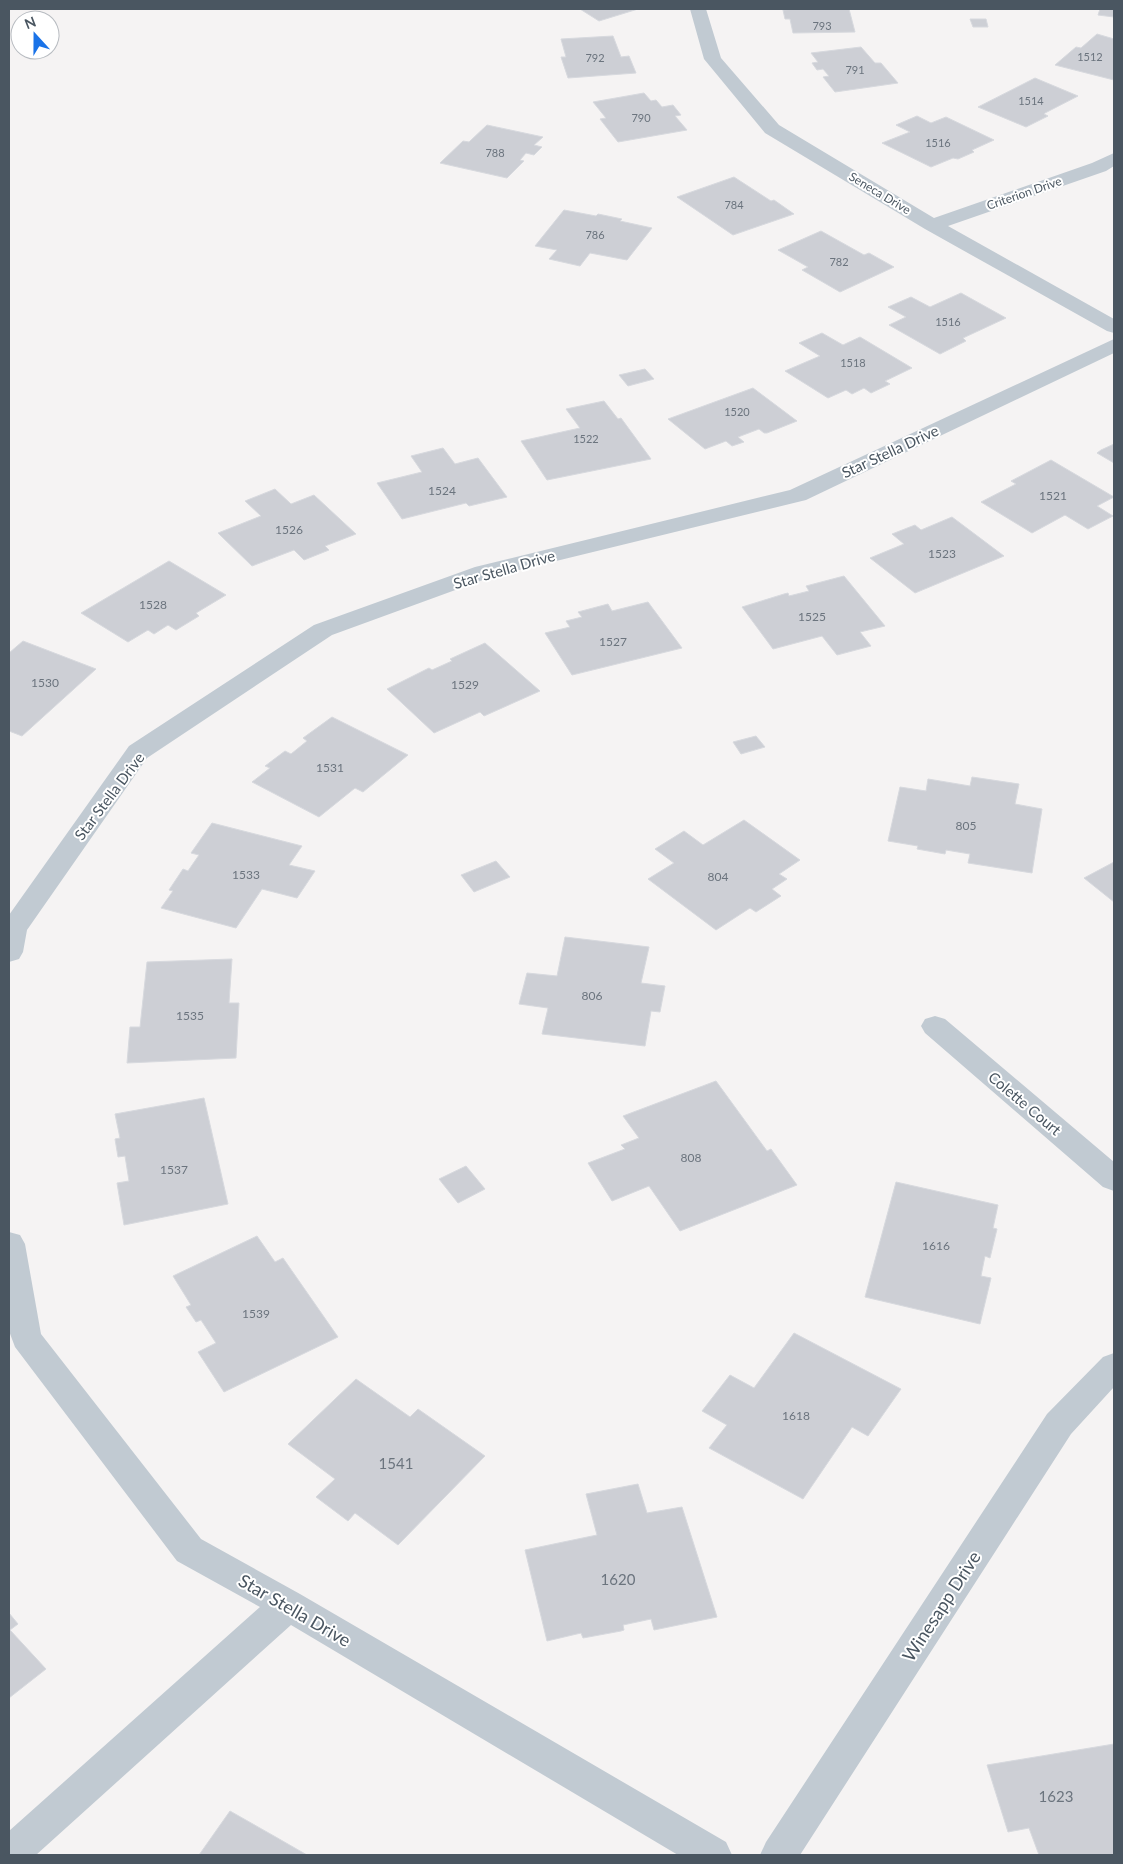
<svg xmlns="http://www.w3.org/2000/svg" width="1123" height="1864" font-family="Lato,sans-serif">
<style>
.building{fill:#cdcfd5;stroke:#d7d9de}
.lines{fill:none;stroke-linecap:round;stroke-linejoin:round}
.minor{fill:#c1cad2;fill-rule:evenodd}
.labels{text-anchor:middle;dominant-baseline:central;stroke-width:4;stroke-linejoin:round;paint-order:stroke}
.far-number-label{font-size:11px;fill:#6b747e}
.far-street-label{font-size:12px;fill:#4a5661;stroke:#fff}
.number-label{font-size:12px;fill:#6b747e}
.street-label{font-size:15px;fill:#4a5661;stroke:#fff}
.near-number-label{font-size:15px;fill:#6b747e}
.near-street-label{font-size:18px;fill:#4a5661;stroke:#fff}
</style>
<rect width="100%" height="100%" fill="#f5f3f3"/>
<path class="building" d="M580,9H638L599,21Z
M797,9H849L855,32L793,33L790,19H785L783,10Z
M1100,9H1114V17L1098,15Z
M970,19H986L988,27H973Z
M1097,34L1114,39V80L1055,65L1076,47L1081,48Z
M613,36L621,57L629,56L636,73L568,78L561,57H566L561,39Z
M861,47L875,63H881L898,83L835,92L823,77L829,76L823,69L817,70L812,63L818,62L811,53Z
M1035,78L1078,96L1045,113L1044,114L1048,116L1026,127L978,107Z
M644,93L651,101L656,100L662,107L673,105L681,115L675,116L687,130L618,142L600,119L606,118L593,102Z
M917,116L931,123L946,117L994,140L972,150L974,152L958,159L953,158L931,167L882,143L910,132L896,125Z
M487,125L543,137L534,145L542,147L534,155L526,153L520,160L524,161L507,178L440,163L463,141L469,142Z
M734,177L771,201L774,200L794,214L733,235L677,197Z
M564,210L596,216L598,214L622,219L620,221L652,228L627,260L590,253L580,266L549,259L557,250L535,246Z
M821,231L864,255L869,253L894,267L840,292L802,270L808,267L778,250Z
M961,293L1006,318L963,338L966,341L940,354L889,325L906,317L888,307L911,297L930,307Z
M822,333L843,345L860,337L912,368L885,381L890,384L871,393L864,388L852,394L846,390L828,398L785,371L820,356L799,343Z
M645,369L654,379L628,386L619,375Z
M753,388L797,421L767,433H764L759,429L738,437L744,442L732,446L726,441L705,449L668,419Z
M604,401L618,419L621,418L651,459L547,480L521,441L580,428L566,409Z
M1114,444V463L1097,453L1101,450Z
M443,448L455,464L478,458L507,497L469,506L466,503L402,519L377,483L422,472L411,456Z
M1051,460L1114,497L1097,506L1113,516L1088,529L1065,515L1032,533L981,502L1016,484L1011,481Z
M275,489L291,504L314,495L356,534L325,546L329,550L304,560L294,550L252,566L218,533L261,516L245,501Z
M952,517L1004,556L915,593L870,558L904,544L892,534L915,525L921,530Z
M169,561L226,595L196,613L199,616L176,630L168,625L154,634L148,630L128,642L81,613Z
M844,576L885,626L860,632L871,646L837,655L822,636L773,649L742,607L784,594L788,593L789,596L809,591L806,586Z
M648,602L682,648L572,675L545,633L570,627L566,621L582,617L578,612L608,604L612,611Z
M23,641L96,669L22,736L9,731V653Z
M485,643L540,691L484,716L480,712L434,733L387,689L429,668L432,670L452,661L450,659Z
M332,717L408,755L363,792L355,788L319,817L252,782L270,768L265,766L285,751L291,754L307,741L303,738Z
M756,736L765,747L741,754L733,742Z
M972,777L1019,784L1015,804L1042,809L1032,873L968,863L970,854L946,850L945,854L917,849L918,846L888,841L900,787L926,791L928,779L970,786Z
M744,820L800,860L779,874L787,879L772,889L781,896L756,912L750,908L716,930L648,879L674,863L655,849L684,831L703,845Z
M212,823L302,846L289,865L315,871L297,898L262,889L236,928L161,908L173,891L169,890L183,869L188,871L199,855L191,853Z
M496,861L510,877L474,892L461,875Z
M1114,862V902L1084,878Z
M565,937L649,947L641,983L665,986L660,1012L651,1011L645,1046L542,1034L548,1008L519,1004L527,973L557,976Z
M232,959L229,1003H239L236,1058L127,1063L130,1027H140L147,962Z
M716,1081L767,1151L771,1149L797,1185L680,1231L649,1186L612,1201L588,1163L625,1149L621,1145L639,1138L623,1116Z
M204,1098L228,1204L124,1225L117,1183L129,1181L125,1156L118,1157L115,1139L120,1138L115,1114Z
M466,1166L485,1189L458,1203L439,1179Z
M896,1182L998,1205L993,1228L997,1229L990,1258L985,1256L981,1276L991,1278L980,1324L865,1297Z
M257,1236L275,1262L283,1258L338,1337L224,1392L198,1352L216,1343L201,1320L196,1322L186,1307L191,1305L173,1276Z
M794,1333L901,1389L868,1436L852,1427L803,1499L709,1448L727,1425L702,1411L730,1375L754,1388Z
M356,1379L410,1417L418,1409L485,1456L398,1545L355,1513L348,1521L316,1497L335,1479L288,1444Z
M638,1484L647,1513L682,1507L717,1617L654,1630L651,1619L623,1625L624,1630L621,1631L583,1638L581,1633L547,1641L525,1550L597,1535L586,1494Z
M9,1613L18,1624L10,1630L46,1669L9,1698Z
M1114,1744V1855H1039L1029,1828L1008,1832L987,1765Z
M230,1811L274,1836L307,1855H199Z"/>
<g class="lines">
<path class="minor" d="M690,9H706L721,58L779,125L934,218L1092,163L1114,153V166L1106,171L948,226L1114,319V333L1107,331L925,229L765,133L704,59Z
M1114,339V353L806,500L491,577L332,635L147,758L27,930L23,952L19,959L9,962V915L129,746L314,625L475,567L790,490Z
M935,1016L945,1019L1114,1162V1191L1103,1187L925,1033L921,1026L925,1019Z
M9,1232L20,1235L25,1244L41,1334L201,1539L300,1594L726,1842L732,1855H678L291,1625L36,1855H9V1831L260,1607L177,1561L15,1347L9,1331Z
M1114,1353V1387L1071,1434L800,1855H760L766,1842L1047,1414L1103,1357Z"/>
</g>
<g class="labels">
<g class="far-number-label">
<text x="822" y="25">793</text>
<text x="1090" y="56">1512</text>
<text x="595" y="57">792</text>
<text x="855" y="69">791</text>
<text x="1031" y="100">1514</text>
<text x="641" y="117">790</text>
<text x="938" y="142">1516</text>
<text x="495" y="152">788</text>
<text x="734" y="204">784</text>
<text x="595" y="234">786</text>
<text x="839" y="261">782</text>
<text x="948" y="321">1516</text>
<text x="853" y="362">1518</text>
<text x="737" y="411">1520</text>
<text x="586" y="438">1522</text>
</g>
<g class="far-street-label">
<text transform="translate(880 193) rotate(31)">Seneca Drive</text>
<text transform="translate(1024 193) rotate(-19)">Criterion Drive</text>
</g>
<g class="number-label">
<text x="442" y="490">1524</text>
<text x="1053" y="495">1521</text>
<text x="289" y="529">1526</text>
<text x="942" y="553">1523</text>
<text x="153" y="604">1528</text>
<text x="812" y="616">1525</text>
<text x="613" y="641">1527</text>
<text x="45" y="682">1530</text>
<text x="465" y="684">1529</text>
<text x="330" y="767">1531</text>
<text x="966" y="825">805</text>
<text x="246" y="874">1533</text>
<text x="718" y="876">804</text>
<text x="592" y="995">806</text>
<text x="190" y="1015">1535</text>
<text x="691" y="1157">808</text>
<text x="174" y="1169">1537</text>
<text x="936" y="1245">1616</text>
<text x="256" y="1313">1539</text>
<text x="796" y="1415">1618</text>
</g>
<g class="street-label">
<text transform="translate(890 451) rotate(-25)">Star Stella Drive</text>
<text transform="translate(504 569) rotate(-16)">Star Stella Drive</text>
<text transform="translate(109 796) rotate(-53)">Star Stella Drive</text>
<text transform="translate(1025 1103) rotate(40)">Colette Court</text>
</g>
<g class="near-number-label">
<text x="396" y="1463">1541</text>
<text x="618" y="1579">1620</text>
<text x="1056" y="1796">1623</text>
</g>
<g class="near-street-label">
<text transform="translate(941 1606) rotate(-57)">Winesapp Drive</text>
<text transform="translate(295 1610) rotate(30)">Star Stella Drive</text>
</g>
</g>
<rect width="1123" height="1864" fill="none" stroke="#4a5661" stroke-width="20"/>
<g transform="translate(35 35) rotate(339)"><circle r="24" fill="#ffffff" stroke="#b7bbc0"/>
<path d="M0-4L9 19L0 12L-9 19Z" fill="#1a73e8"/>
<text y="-8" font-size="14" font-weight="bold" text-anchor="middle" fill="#4a5661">N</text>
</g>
</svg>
